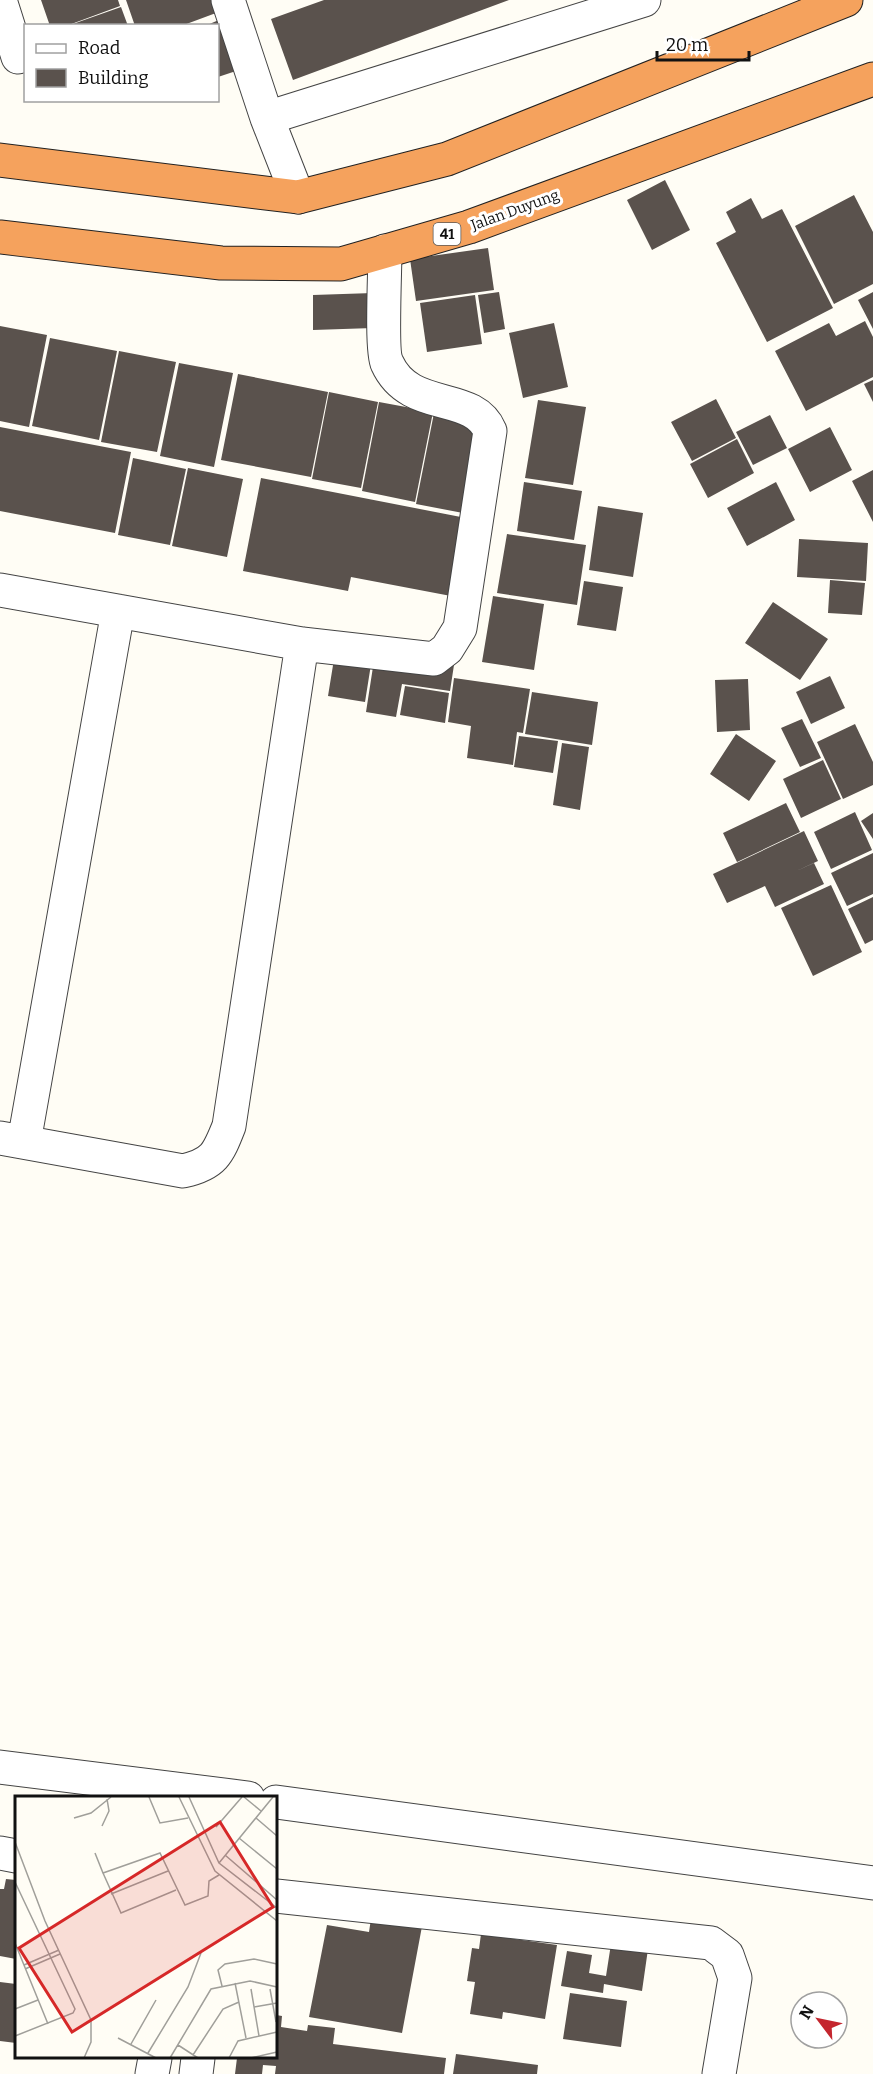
<svg xmlns="http://www.w3.org/2000/svg" width="873" height="2074" font-family="Bitter,serif">
<style>
.building{fill:#5a524d}
.lines{fill:none;stroke-linecap:round;stroke-linejoin:round}
.minor-casing{stroke:#444;stroke-width:35}
.highway-casing{stroke:#222;stroke-width:35}
.minor{stroke:#fff;stroke-width:33}
.highway{stroke:#f5a25d;stroke-width:33}
.labels{text-anchor:middle;dominant-baseline:central;stroke-width:6;stroke-linejoin:round;paint-order:stroke}
.shield{fill:#fff;stroke:#585858;stroke-width:1.5}
.shield-label{font-size:14px;font-weight:bold;fill:#111}
.street-label{font-size:15px;fill:#111;stroke:#fff}
.inset-road{fill:none;stroke:#a09f9a;stroke-width:1.5}
.view{fill:#d62828;fill-opacity:0.15;stroke:#d62828;stroke-width:3}
.inset-edge{fill:none;stroke:#111;stroke-width:3}
</style>
<rect width="100%" height="100%" fill="#fffdf5"/>
<path class="building" d="M41,0H118L120,6L66,26H50Z
M126,0H212L216,13L181,26H135Z
M324,0H509L293,80L271,19Z
M121,7L128,26H70V25Z
M221,19L239,70L218,77V26H205Z
M665,180L690,230L652,250L627,200Z
M854,195L873,232V284L834,304L795,226Z
M751,198L762,219L782,209L833,308L767,342L716,243L736,232L726,212Z
M488,248L494,290L416,301L410,259Z
M499,292L505,329L484,333L478,295Z
M873,292V329L858,300Z
M373,293V328L313,330V295Z
M475,295L482,344L427,352L420,303Z
M865,321L873,337V377L806,411L775,351L829,323L836,336Z
M554,323L568,387L523,398L509,333Z
M0,326L47,335L29,427L0,421Z
M50,338L117,351L99,440L32,426Z
M119,351L176,362L157,452L101,442Z
M179,363L233,373L214,467L160,456Z
M238,374L328,392L311,477L221,460Z
M873,380V402L864,384Z
M329,392L378,402L361,488L312,479Z
M716,399L736,438L692,461L671,422Z
M538,400L586,407L573,485L525,478Z
M379,402L433,412L415,502L362,491Z
M434,413L481,422L463,513L416,504Z
M770,415L787,448L753,465L736,432Z
M0,427L131,452L115,533L0,511Z
M830,427L852,470L810,492L788,449Z
M737,439L754,473L708,498L690,464Z
M133,458L186,469L170,545L118,535Z
M188,468L243,479L227,557L172,546Z
M873,470V522L852,481Z
M261,478L466,518L451,596L351,577L348,591L243,571Z
M524,482L582,491L574,540L517,531Z
M776,482L795,520L747,546L727,508Z
M598,506L643,513L633,577L589,570Z
M507,534L586,545L577,605L497,593Z
M799,539L868,543L866,581L797,577Z
M830,580L865,583L862,615L828,613Z
M584,581L623,587L616,631L577,625Z
M493,596L544,604L534,670L482,662Z
M773,602L828,639L800,680L745,643Z
M335,653L372,658L365,702L328,696Z
M375,654L454,665L450,691L402,684L396,717L366,712Z
M830,676L845,708L811,724L796,692Z
M454,678L530,689L523,733L517,732L513,765L467,758L471,726L448,722Z
M748,679L750,730L717,732L715,680Z
M405,686L449,693L445,723L400,715Z
M532,692L598,702L592,745L525,734Z
M802,719L821,758L800,767L781,728Z
M855,724L873,762V785L843,799L817,742Z
M736,734L776,761L749,801L710,774Z
M519,736L558,741L553,773L514,767Z
M562,743L589,747L580,810L553,805Z
M823,760L841,799L801,818L783,779Z
M786,803L800,832L737,862L723,833Z
M855,812L872,850L831,869L814,832Z
M873,813V839L861,821Z
M804,831L818,861L794,872L814,863L824,884L775,907L765,886L727,903L713,874Z
M873,853V894L847,906L831,873Z
M831,885L862,952L813,976L781,908Z
M873,897V940L865,944L848,909Z
M6,1879L16,1880V1959L0,1956V1889H4Z
M372,1912L423,1921L402,2033L309,2017L327,1925L369,1932Z
M481,1934L557,1945L545,2019L503,2012L502,2019L470,2014L475,1982L467,1981L472,1948L479,1949Z
M611,1944L648,1949L642,1991L604,1984L603,1993L561,1986L567,1951L592,1955L589,1973L606,1976Z
M0,1982L16,1984V2043L0,2041Z
M570,1993L627,2001L621,2047L563,2039Z
M276,2015L282,2016L281,2027L307,2031L308,2025L335,2028L333,2044L446,2058L444,2074H275L276,2066L263,2065L262,2074H235L237,2058H276Z
M456,2054L538,2065L537,2074H453Z"/>
<g class="lines">
<g class="minor-casing">
<path id="minor" d="M0,0L18,57
M228,0L267,118L298,197
M267,118L644,0
M0,590L302,644L434,659L447,649L460,628L490,431C473,390 410,414 387,363C381,351 385,270 385,251
M0,1138L183,1171C214,1164 218,1154 229,1126L302,644
M24,1142L118,611
M0,1767L248,1798
M276,1802L873,1883
M0,1853L16,1856
M276,1896L711,1943L727,1955L735,1978L719,2074
M152,2074L155,2058
M196,2074L198,2058"/>
</g>
<g class="highway-casing">
<path id="highway" d="M0,160L298,197L447,159L846,0
M0,237L221,263L341,264L469,227L873,79"/>
</g>
<use href="#minor" class="minor"/>
<use href="#highway" class="highway"/>
</g>
<g class="labels">
<rect class="shield" x="433.5" y="223" width="27" height="22" rx="4.5"/>
<g class="shield-label">
<text x="447" y="234">41</text>
</g>
<g class="street-label">
<text transform="translate(515 210) rotate(-20)">Jalan Duyung</text>
</g>
</g>
<g transform="translate(15 1796)">
<rect width="262" height="262" fill="#fffdf5"/>
<path class="inset-road" d="M134,1L145,27L173,22M164,1L200,75L262,125M174,1L204,67L262,112M229,1L246,15M59,22L76,17L96,1M241,22L262,40M87,30L94,15L92,3M201,31L227,1M224,42L262,73M0,46L30,125L76,224V246L69,262M80,57L88,77L145,57L170,109L193,100L194,85L204,79M210,59L262,104M204,67L258,1M88,77L106,117L161,94M0,86L60,213L58,217L0,240M96,98L153,75M0,147L33,228M9,169L44,154M10,173L45,158M220,187L231,242M207,190L203,174L210,168L239,163L262,168M236,193L244,240M255,193L261,226M239,211L262,207M0,213L23,204M103,242L141,262M116,248L141,204M163,249L183,262M133,257L173,191L186,157M178,259L208,213L224,206M155,262L196,193L235,185L262,191M214,262L223,245L262,236M236,262L262,256"/>
<path class="view" d="M205,26L258,111L57,236L4,152Z"/>
<rect width="262" height="262" class="inset-edge"/>
</g>
<rect x="24" y="24" width="195" height="78" fill="#ffffff" stroke="#a0a0a0" stroke-width="1.5"/>
<rect x="36" y="44" width="30" height="9" fill="#ffffff" stroke="#a0a0a0" stroke-width="1.5"/>
<text x="78" y="54" font-size="18" fill="#111111">Road</text>
<rect x="36" y="69" width="30" height="18" fill="#5a524d" stroke="#a0a0a0" stroke-width="1.5"/>
<text x="78" y="84" font-size="18" fill="#111111">Building</text>
<g transform="translate(819 2020) rotate(302)"><circle r="28" fill="#ffffff" stroke="#a0a0a0" stroke-width="1.5"/>
<path d="M0-4.5L10 22L0 15L-10 22Z" fill="#c4262e"/>
<text y="-9" font-size="16" font-weight="bold" text-anchor="middle" fill="#111111">N</text>
</g>
<path d="M657 51v9h92v-9" fill="none" stroke="#111111" stroke-width="3"/>
<text x="666" y="51" font-size="18" fill="#111111" stroke="#ffffff" stroke-width="4.5" paint-order="stroke">20 m</text>
</svg>
